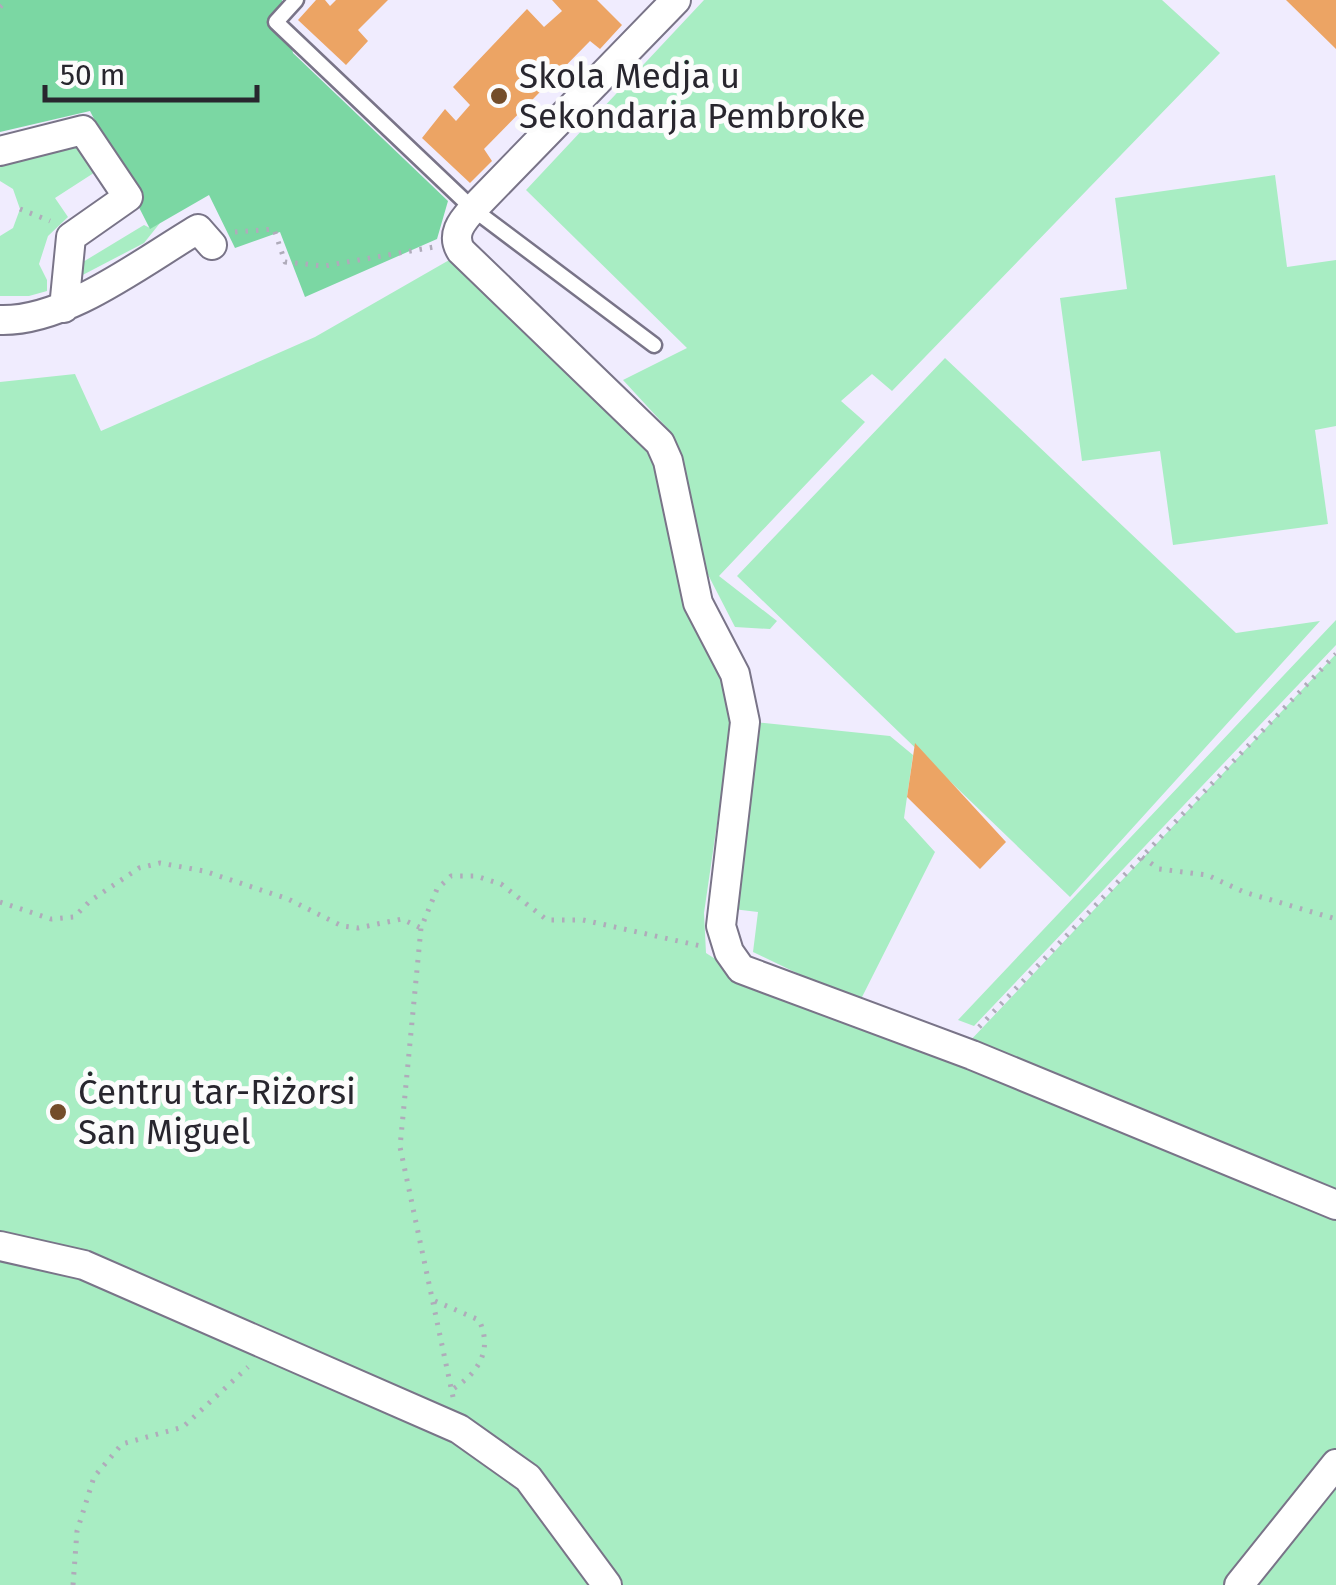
<svg xmlns="http://www.w3.org/2000/svg" width="1336" height="1585" font-family="'Fira Sans',sans-serif">
<style>
.green{fill:#a8edc3}
.forest{fill:#7bd7a3}
.building{fill:#eca464}
.lines{fill:none;stroke-linecap:round;stroke-linejoin:round}
.service-casing{stroke:#797488;stroke-width:19}
.minor-casing{stroke:#797488;stroke-width:32}
.path{stroke:#afabba;stroke-width:5;stroke-dasharray:2.5 8;stroke-linecap:butt}
.service{stroke:#fff;stroke-width:14}
.minor{stroke:#fff;stroke-width:28}
.poi-dot{fill:#744d2a;stroke:#fcfcfc;stroke-width:4}
.labels{text-anchor:middle;dominant-baseline:central;stroke-width:10;stroke-linejoin:round;paint-order:stroke}
.poi-label{font-size:35px;fill:#28262e;stroke:#fcfcfc;text-anchor:start}
</style>
<rect width="100%" height="100%" fill="#f0ecfe"/>
<path class="green" d="M704,0H1162L1220,53L892,391L872,374L841,401L865,422L719,576L777,621L770,629L735,627L701,561L669,430L623,380L687,348L526,190Z
M70,137L103,167L55,198L68,217L48,236L39,264L47,280V291L29,296H0V236L13,228L20,209L13,189L0,181V156Z
M1275,175L1287,267L1336,260V426L1315,430L1328,524L1173,545L1160,451L1082,461L1060,298L1127,289L1115,198Z
M160,223L144,243L75,279L73,268L144,225L150,228Z
M458,255L649,440L727,676L732,721L704,913L706,953L742,976L951,1061L1336,654V1585H0V382L75,374L101,431L315,337Z
M945,358L1236,633L1320,621L1070,897L737,576Z
M1336,620V645L974,1026L958,1020Z
M754,722L890,736L913,755L904,818L935,852L859,1003L753,952L758,912L733,909Z"/>
<path class="forest" d="M0,0H282L293,53L448,201L437,239L305,297L280,232L235,248L209,195L150,229L90,111L0,132Z"/>
<path class="building" d="M316,0H325L330,6L336,0H388L358,30L368,41L346,65L298,20Z
M552,0H597L622,25L600,49L590,41L484,149L492,161L470,183L422,138L445,109L456,121L470,105L453,87L527,9L544,27L562,11Z
M1286,0H1336V49Z
M915,743L1006,842L980,869L907,797Z"/>
<g class="lines">
<g class="service-casing">
<path id="service" d="M296,0L276,22L473,209L654,345"/>
</g>
<g class="minor-casing">
<path id="minor" d="M676,0L473,209C461,222 451,235 461,251L660,443L668,461L698,603L735,674L745,722L721,926L729,952L741,969L972,1055L1336,1205
M0,151L83,130L128,197L71,237L64,308
M0,320C66,322 142,262 198,229L212,245
M0,1246L84,1265L459,1429L528,1478L607,1585
M1239,1585L1336,1464"/>
</g>
<path class="path" d="M0,7L7,0
M20,209L50,221
M235,232L274,229L285,262L324,266L434,247
M1142,857L1159,869L1207,875L1244,892L1336,919
M0,902L51,919L74,917L90,901L139,868L160,863L204,871L288,899L342,926L358,928L402,919L421,928
M979,1027L1336,654
M435,1301L479,1320C493,1350 479,1372 453,1389
M453,1397L400,1147L421,928L437,889L451,876H476L501,884L547,920H583L701,946
M73,1585L77,1531L94,1477L122,1444L183,1427L248,1367"/>
<use href="#service" class="service"/>
<use href="#minor" class="minor"/>
</g>
<g class="poi-dot">
<circle cx="499" cy="96" r="10"/>
<circle cx="58" cy="1112" r="10"/>
</g>
<g class="labels">
<g class="poi-label">
<text x="519" y="76">Skola Medja u<tspan x="519" dy="40">Sekondarja Pembroke</tspan></text>
<text x="78" y="1092">Ċentru tar-Riżorsi<tspan x="78" dy="40">San Miguel</tspan></text>
</g>
</g>
<path d="M45 85v15h212v-15" fill="none" stroke="#28262e" stroke-width="5"/>
<text x="60" y="85" font-size="30" fill="#28262e" stroke="#fcfcfc" stroke-width="8" paint-order="stroke">50 m</text>
</svg>
